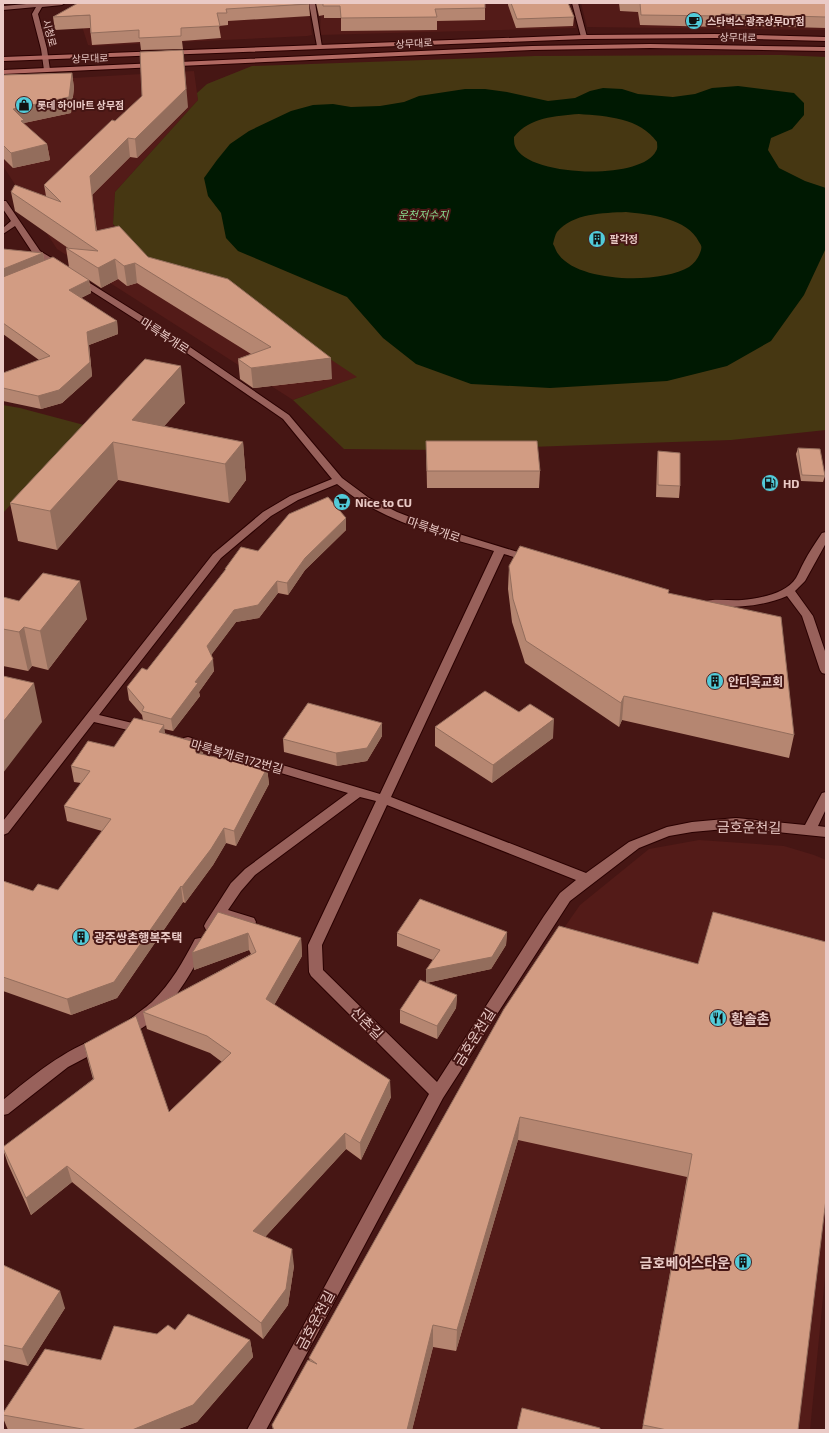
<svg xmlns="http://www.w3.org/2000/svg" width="829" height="1433" font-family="'Exo 2','Noto Sans KR',sans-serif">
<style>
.built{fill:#531b18}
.green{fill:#463712}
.water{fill:#001902;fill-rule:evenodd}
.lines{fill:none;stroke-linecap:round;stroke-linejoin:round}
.minor-casing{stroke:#2a0001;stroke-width:2}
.major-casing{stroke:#2a0001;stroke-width:2}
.minor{fill:#98615b;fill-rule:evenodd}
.major{fill:#b16962;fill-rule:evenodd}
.wall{fill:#b58671}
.shaded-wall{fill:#936d5c}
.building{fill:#d29c83;stroke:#936d5c}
.labels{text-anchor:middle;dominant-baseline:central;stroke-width:4;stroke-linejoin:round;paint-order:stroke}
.far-poi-label{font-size:10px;font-weight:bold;fill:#eacac6;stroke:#461614;text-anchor:start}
.far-street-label{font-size:10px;fill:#eacac6;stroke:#461614}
.far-water-label{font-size:11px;font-style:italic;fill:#87d88d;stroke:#461614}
.street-label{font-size:12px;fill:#eacac6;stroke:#461614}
.poi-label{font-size:12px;font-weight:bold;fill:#eacac6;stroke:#461614;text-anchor:start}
.near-street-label{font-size:14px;fill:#eacac6;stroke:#461614}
.near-poi-label{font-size:14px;font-weight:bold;fill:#eacac6;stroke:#461614;text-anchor:start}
</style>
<rect width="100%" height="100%" fill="#461614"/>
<path class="built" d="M308,3L312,35L307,36L93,46L88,45L77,11Z
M321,3H567L576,28L320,35Z
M581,3H826V30L587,27Z
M194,71L198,100L115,192L113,226L161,272L243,300L358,377L293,400L57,249L3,166V82Z
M699,840L784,846L814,855L826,860V1267L810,1430H274L497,1024L580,905L649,849Z"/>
<path class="green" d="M782,55L826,57V430L731,440L443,450L344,449L293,400L357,377L240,299L161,272L113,224L115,192L198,100L197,93L207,84L252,66L535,56Z
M3,405L20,408L84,425L3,513Z"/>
<path class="water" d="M738,86L794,93L804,103V115L792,129L771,138L768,150L779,168L805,181L826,188V248L804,295L771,341L727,366L667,381L550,388L471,384L416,364L383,338L347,297L238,251L226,238L221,213L208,196L204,178L217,160L230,144L249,131L291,111L313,105L333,104L351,107L380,106L404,102L419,96L465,89H485L507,92L548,101L575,98L590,91L603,88L622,89L638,94L673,97L695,94L712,88ZM579,114C607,116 640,118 657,142C657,144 658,149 656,151C642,181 526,177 515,146C514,144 514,140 514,137C530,117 555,116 579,114ZM626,212C648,214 688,218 699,242C701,245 702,246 701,250C699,257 695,263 689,267C661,284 580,283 559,255C556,252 555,247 553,244C554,240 555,235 557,232C573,213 603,213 626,212Z"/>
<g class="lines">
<g class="minor-casing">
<path id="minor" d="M38,3H65L62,5L42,7L38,14L47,49L50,70L47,72L44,70L41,49L32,14L36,7L3,10V6Z
M309,3H315L322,47L317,46Z
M572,3H578L587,37L586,38L581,37Z
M3,201H6L40,251L63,265L64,267L63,269H57L34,255L15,226L3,234V228L11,221L3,209Z
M77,275L171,334L289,415L342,478L369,498L397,512L433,526L534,557L535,559L530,562L504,554L391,797L586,873L629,842L667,827L692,822L736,818L805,825L822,793L826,792V809L818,826L826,827V837L736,828L692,832L669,836L639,848L570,901L443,1098L266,1430H247L429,1094L311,976L309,972L308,945L376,801L360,797L255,875L241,891L228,910L254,918L256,922L254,926L249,927L223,919C218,926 216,933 206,930L204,926L206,922L231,883L245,869L348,793L184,744L182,741L184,738L188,737L380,794L494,551C450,538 402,527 362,502C353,497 345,490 337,484L298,500L271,516L221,558L99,715L149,727L151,730L149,733L145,734L94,722L8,833L3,835V821L213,554L263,512L290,496L332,479L283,419L165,338L74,280L73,278L74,276ZM387,805L576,880L560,893L544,916L437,1082L323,970L322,945Z
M826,532V543L805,581L795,591L813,616L826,654V674L822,673L820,670L802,616L787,596C762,607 733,608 706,607L702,606L700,604L702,602C715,598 729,601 742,600C760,598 786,594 796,578C799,573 801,567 804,562C809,552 816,542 822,533Z
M200,938L205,939L207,943C189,978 164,1023 124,1037L119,1035L117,1031C120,1025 145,1009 153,1001C171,983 183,962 195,939Z
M101,1037L106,1039L108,1043L106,1047L68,1067L8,1114L3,1115V1100C32,1076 65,1049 101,1037Z"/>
</g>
<g class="major-casing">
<path id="major" d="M715,34L826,37V41L715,38L584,39L3,61V57L584,35Z
M650,44L826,47V51L650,48L532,50L3,74V70L532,46Z"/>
</g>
<use href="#minor" class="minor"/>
<use href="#major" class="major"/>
</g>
<path class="wall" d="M316,3H485V20L437,21V30L341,31V18H324V15L319,16Z
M508,3H568L574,17L573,26L516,28L508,5Z
M619,3H826V28L720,25V27L640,25L638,12L620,11Z
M309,4L310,16L228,21V25L219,26L221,38L182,41L183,49L141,50L140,42L92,45L90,28L55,30L53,17Z
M72,73L74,88L71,113L24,123V124L47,144L50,160L13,168L3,158V75Z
M188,107L137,158L130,157L92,195L97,231L148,257L332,379L253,388L240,379L238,359L251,354L137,283L127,286L118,279L101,288L89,280L91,293L81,298L117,321L118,334L89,345L92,376L62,403L41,409L3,401V373L39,360L3,334V249L43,253L44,260L69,267L66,248H68L15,211L11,192L46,196L44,185L115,121Z
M145,359L185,403L164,426L243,442L246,480L229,503L118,480L57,550L18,541L10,503Z
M426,441L540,471L539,488H427Z
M798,448L825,476L823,482L801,481L796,454Z
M658,451L680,486L679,498L656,497L657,463Z
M346,518V530L305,570L288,595L278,593L259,618L236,622L211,655L214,671L199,692L200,696L173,731L164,729L165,734L204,755L267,768L269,784L236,846L226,843L213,865L185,903L183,902L117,998L71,1015L3,991V881L33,891L58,890L102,831L67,821L64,806L81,783L74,782L71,766L114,747L143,720L142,715L129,700L127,687L147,670L225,571V569L258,551Z
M509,566L668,593L794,735L789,758L622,720L619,727L525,663L512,622L508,589Z
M3,597L87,619L48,670L32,666L28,671L3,666Z
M382,723V736L367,761L337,766L284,752L283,739Z
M435,727L553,738L492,783L435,746Z
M218,912L301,938L302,956L274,1005L391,1097L361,1160L346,1149L265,1237L294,1266L288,1305L263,1339L72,1182L31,1215L8,1164L3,1149L93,1079L88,1061L84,1044L169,1112L222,1062L210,1053L147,1029L143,1012L251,954L249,950L194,970Z
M507,932L506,945L491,969L426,983V970L433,960L397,946V933Z
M698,964L798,1430H642L687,1177L518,1140L456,1351L433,1347L412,1430H273L272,1425L310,1361L309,1358L504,1009Z
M457,995L456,1008L437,1039L400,1023V1010Z
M3,1265L65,1308L28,1366L3,1360Z
M175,1330L250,1340L253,1357L197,1422L176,1430H8L3,1418V1413L101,1360L157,1334Z"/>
<path class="shaded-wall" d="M183,50L188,107L137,158L135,139Z
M72,73L74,88L71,113L24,123L26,135L13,109Z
M128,138L130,157L92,195L90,176Z
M47,144L50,160L13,168L11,153Z
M43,253L45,265L3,282V269Z
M115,259L118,279L101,288L98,268Z
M135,263L137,283L127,286L124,266Z
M89,280L91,293L71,303L69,290Z
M117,321L118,334L89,345L92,376L62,403L41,409L38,396L87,332Z
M331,358L332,379L253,388L251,368Z
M181,366L185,403L145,448L132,420Z
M113,442L118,480L57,550L50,511Z
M243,442L246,480L229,503L225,464Z
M346,518V530L305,570L288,595L287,583L305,558Z
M80,581L87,619L48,670L40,631Z
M277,581L278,593L259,618L236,622L209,658L207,646L234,610Z
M24,627L32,666L28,671L19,632Z
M213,659L214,671L199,692L200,696L173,731L171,719L195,682Z
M34,683L42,722L3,773V722Z
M624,696L622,720L619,727L621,703Z
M554,719L553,738L492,783L493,765Z
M382,723V736L367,761L337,766L336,753Z
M164,725L166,741L159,732Z
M202,744L204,759L196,753Z
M267,768L269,784L236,846L234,831Z
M224,828L226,843L213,865L185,903L182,887Z
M181,886L183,902L117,998L71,1015L67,999Z
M507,932L506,945L491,969L426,983V970Z
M248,933L249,950L194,970L192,953Z
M301,938L302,956L268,1016L266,999Z
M457,995L456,1008L437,1039V1026Z
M390,1080L391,1097L361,1160L360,1143Z
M520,1117L518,1140L456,1351L457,1330Z
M345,1133L346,1149L255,1248L253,1231Z
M67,1166L72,1182L31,1215L26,1198Z
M292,1249L294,1266L288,1305L263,1339L261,1323Z
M60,1291L65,1308L28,1366L22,1349Z
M433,1325V1347L412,1430H407Z
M250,1340L253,1357L197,1422L176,1430H132Z"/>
<path class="building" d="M78,3H309V4L226,9L227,13H217L220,26L181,28V36L139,38V30L91,33L90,15L53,17Z
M323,3H485V8L435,9L437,17L341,18L340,6H323Z
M511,3H568L574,17L517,19Z
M640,3H826V17L721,14V16L641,15Z
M183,50L186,89L135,139L128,138L90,176L96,231L119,226L148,257L228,279L331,358L251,368L238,359L271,347L135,263L124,266L115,259L98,268L66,248L98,251L11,192L15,185L61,202L44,185L112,120L115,121L142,96L140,52Z
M72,73L69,97L13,109L24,120L21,121L47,144L11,153L3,145V75Z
M3,249L43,253L3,269Z
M53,257L89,280L69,290L117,321L87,332L90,362L59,390L38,396L3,388V373L50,356L3,323V277Z
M145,359L181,366L132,420L243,442L225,464L113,442L50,511L10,503Z
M426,441H537L540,471H427Z
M798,448L820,449L825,476L802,475Z
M658,451L680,453V486L658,485Z
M328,497L346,518L305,558L287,583L277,581L258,605L234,610L207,646L213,659L195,682L198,683L171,719L142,711L144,707L127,687L142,668L147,670L226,569H225L241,547L258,551L289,514Z
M520,546L669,590L668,593L781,617L794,735L624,696L621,703L526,641L513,599L509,566Z
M43,573L80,581L40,631L24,627L19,632L3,629V597L19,601Z
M3,676L34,683L3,722Z
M485,691L519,712L530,704L554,719L493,765L435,727Z
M308,703L382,723L367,748L336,753L283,739Z
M134,718L164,725L159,732L202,744L196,753L267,768L234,831L224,828L211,849L182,887L181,886L114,982L67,999L3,977V881L33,891L38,884L58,890L111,819L64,806L90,771L71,766L88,741L114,747Z
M420,899L507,932L492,957L426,970L440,950L397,933Z
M218,912L301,938L266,999L390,1080L360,1143L345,1133L253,1231L292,1249L286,1289L261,1323L67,1166L26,1198L3,1148V1147L94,1079L84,1044L136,1016L169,1112L231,1053L207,1036L143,1012L256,952L248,933L192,953Z
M713,912L826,942V1199L798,1430H667L643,1425L692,1154L520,1117L457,1330L433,1325L407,1430H274L272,1425L308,1360L317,1364L309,1358L504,1009L559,926L698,964Z
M420,980L457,995L437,1026L400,1010Z
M3,1265L60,1291L22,1349L3,1345Z
M188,1314L250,1340L193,1405L132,1430H88L3,1415V1413L45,1349L101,1360L114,1326L157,1334L168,1325L175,1330Z
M522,1408L600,1428V1430H517Z"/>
<defs>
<g id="cafe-disc" transform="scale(0.9)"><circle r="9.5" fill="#52cbd9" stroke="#461614"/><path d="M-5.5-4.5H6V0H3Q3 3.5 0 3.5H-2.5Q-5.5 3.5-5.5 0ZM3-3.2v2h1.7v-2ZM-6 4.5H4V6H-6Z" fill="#111"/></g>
<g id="shop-disc" transform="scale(0.9)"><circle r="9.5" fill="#52cbd9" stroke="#461614"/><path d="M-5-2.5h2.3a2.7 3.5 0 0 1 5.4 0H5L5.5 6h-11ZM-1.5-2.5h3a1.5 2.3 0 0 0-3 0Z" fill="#111"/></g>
<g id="building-disc" transform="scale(0.9)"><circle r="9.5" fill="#52cbd9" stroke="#461614"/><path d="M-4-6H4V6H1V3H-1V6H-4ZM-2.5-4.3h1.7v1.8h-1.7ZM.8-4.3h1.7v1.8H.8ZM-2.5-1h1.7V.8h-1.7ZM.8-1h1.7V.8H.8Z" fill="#111"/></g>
<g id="fuel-disc" transform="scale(0.9)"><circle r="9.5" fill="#52cbd9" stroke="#461614"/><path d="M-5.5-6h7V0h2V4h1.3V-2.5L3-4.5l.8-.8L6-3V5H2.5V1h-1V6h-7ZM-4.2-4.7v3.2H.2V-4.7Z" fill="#111"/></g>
<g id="supermarket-disc" transform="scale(0.9)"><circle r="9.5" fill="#52cbd9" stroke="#461614"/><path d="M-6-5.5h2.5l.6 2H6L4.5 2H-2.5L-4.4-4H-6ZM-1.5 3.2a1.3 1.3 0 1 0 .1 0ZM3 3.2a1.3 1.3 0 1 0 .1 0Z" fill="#111"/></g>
<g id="restaurant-disc" transform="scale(0.9)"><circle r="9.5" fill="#52cbd9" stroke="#461614"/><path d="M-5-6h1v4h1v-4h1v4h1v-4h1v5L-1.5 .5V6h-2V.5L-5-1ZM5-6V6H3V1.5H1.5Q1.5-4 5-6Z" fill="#111"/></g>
</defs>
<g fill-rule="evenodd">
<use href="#cafe-disc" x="694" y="21"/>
<use href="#shop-disc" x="24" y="105"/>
<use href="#building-disc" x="597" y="239"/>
<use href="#fuel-disc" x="770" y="483"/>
<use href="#supermarket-disc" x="342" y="502"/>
<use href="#building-disc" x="715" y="681"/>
<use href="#building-disc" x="81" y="937"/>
<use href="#restaurant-disc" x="718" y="1018"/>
<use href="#building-disc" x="743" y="1262"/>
</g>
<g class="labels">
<g class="far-poi-label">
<text x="707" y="21">스타벅스 광주상무DT점</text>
<text x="37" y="105">롯데 하이마트 상무점</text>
<text x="610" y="239">팔각정</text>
</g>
<g class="far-street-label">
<text transform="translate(50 33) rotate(75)">시청로</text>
<text transform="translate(738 37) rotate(1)">상무대로</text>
<text transform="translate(414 43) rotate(-3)">상무대로</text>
<text transform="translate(90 58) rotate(-2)">상무대로</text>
</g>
<g class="far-water-label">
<text x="423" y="214">운천저수지</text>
</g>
<g class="street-label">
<text transform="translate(165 335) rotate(33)">마륵복개로</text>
<text transform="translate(434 529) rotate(19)">마륵복개로</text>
<text transform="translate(237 756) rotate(16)">마륵복개로172번길</text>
</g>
<g class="poi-label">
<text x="783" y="483">HD</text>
<text x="355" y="502">Nice to CU</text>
<text x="728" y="681">안디옥교회</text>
<text x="94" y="937">광주쌍촌행복주택</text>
</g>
<g class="near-street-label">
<text transform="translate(749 827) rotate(1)">금호운천길</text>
<text transform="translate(367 1023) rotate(45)">신촌길</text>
<text transform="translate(474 1037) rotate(-58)">금호운천길</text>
<text transform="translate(315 1320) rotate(-62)">금호운천길</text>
</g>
<g class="near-poi-label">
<text x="731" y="1018">황솔촌</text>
<text x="730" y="1262" text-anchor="end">금호베어스타운</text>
</g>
</g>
<rect width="829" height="1433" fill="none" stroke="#eacac6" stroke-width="8"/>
</svg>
